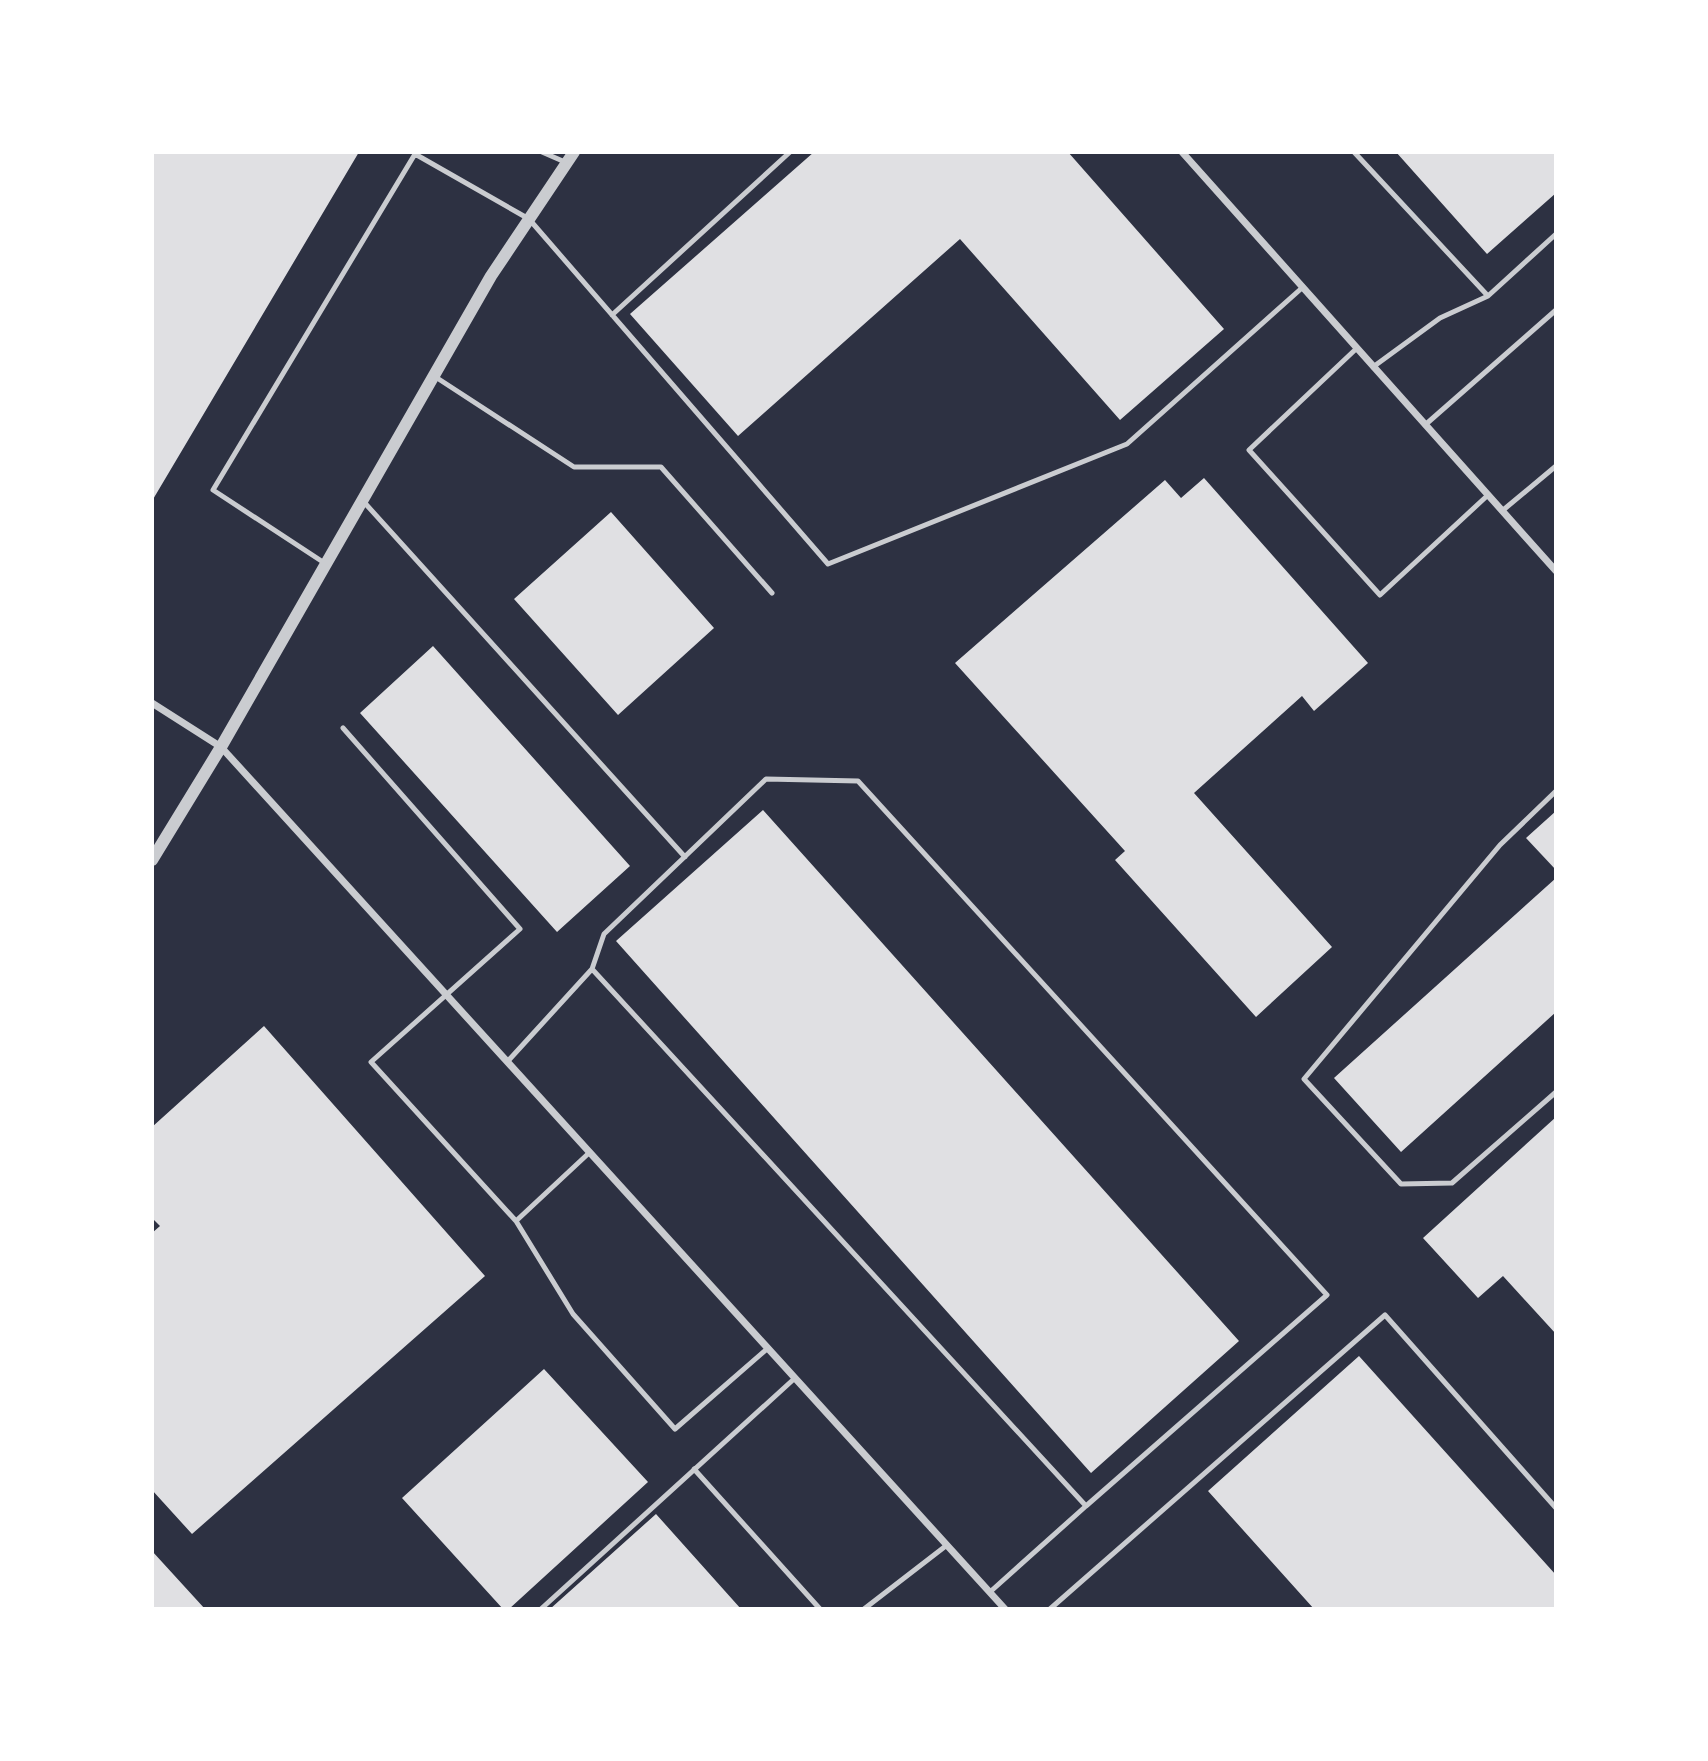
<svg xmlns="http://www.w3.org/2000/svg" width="1708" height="1761" font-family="Arial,sans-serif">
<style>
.building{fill:#e0e0e3}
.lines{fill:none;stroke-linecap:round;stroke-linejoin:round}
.service{stroke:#caccd0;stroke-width:5}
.minor{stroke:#caccd0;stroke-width:7}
.tertiary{stroke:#caccd0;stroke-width:12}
</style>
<rect width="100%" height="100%" fill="#2d3142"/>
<path class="building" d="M152,152H359L152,501Z
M814,152H1068L1224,329L1120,420L960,239L738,436L630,314Z
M1396,152H1556V193L1487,254Z
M1204,478L1368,663L1314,711L1302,696L1194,793L1332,947L1256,1017L1115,860L1125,851L955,663L1165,480L1181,498Z
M611,512L714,628L618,715L514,599Z
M433,646L630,866L557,932L360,713Z
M763,810L1239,1341L1091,1473L616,941Z
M1556,811V870L1526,838Z
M1556,878V1012L1401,1152L1334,1078Z
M264,1026L485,1276L192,1534L152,1490V1233L160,1226L152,1218V1127Z
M1556,1117V1334L1503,1276L1478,1298L1423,1238Z
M1359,1356L1556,1575V1609H1314L1208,1491Z
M544,1369L648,1482L509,1609H503L402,1498Z
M656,1514L741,1609H550Z
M152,1551L205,1609H152Z"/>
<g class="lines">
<path class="service" d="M542,152L565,162
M1354,152L1488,296L1440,318L1373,367
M1488,296L1556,234
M612,315L790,152
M1357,348L1249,450L1380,595L1488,495
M434,376L574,467H661L772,593
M1425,425L1556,310
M363,501L685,857
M1502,511L1556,466
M326,564L213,490L415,154L529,219L828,564L1127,444L1303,287
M343,728L520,929L371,1062L516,1221L590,1152
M1556,791L1500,845L1304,1079L1401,1184L1452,1183L1556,1092
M592,969L604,934L766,779L858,781L1327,1295L1086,1506
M508,1061L592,969L1086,1506L990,1592
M516,1221L573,1314L675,1429L768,1348
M694,1469L820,1609
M541,1609L795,1378
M864,1609L947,1545
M1050,1609L1385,1315L1556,1508"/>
<path class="minor" d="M1182,152L1556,571
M152,703L221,747L1005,1609"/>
<path class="tertiary" d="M152,860L221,747L491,276L574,152"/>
</g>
<rect width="1708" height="1761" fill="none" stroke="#ffffff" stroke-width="308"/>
</svg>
